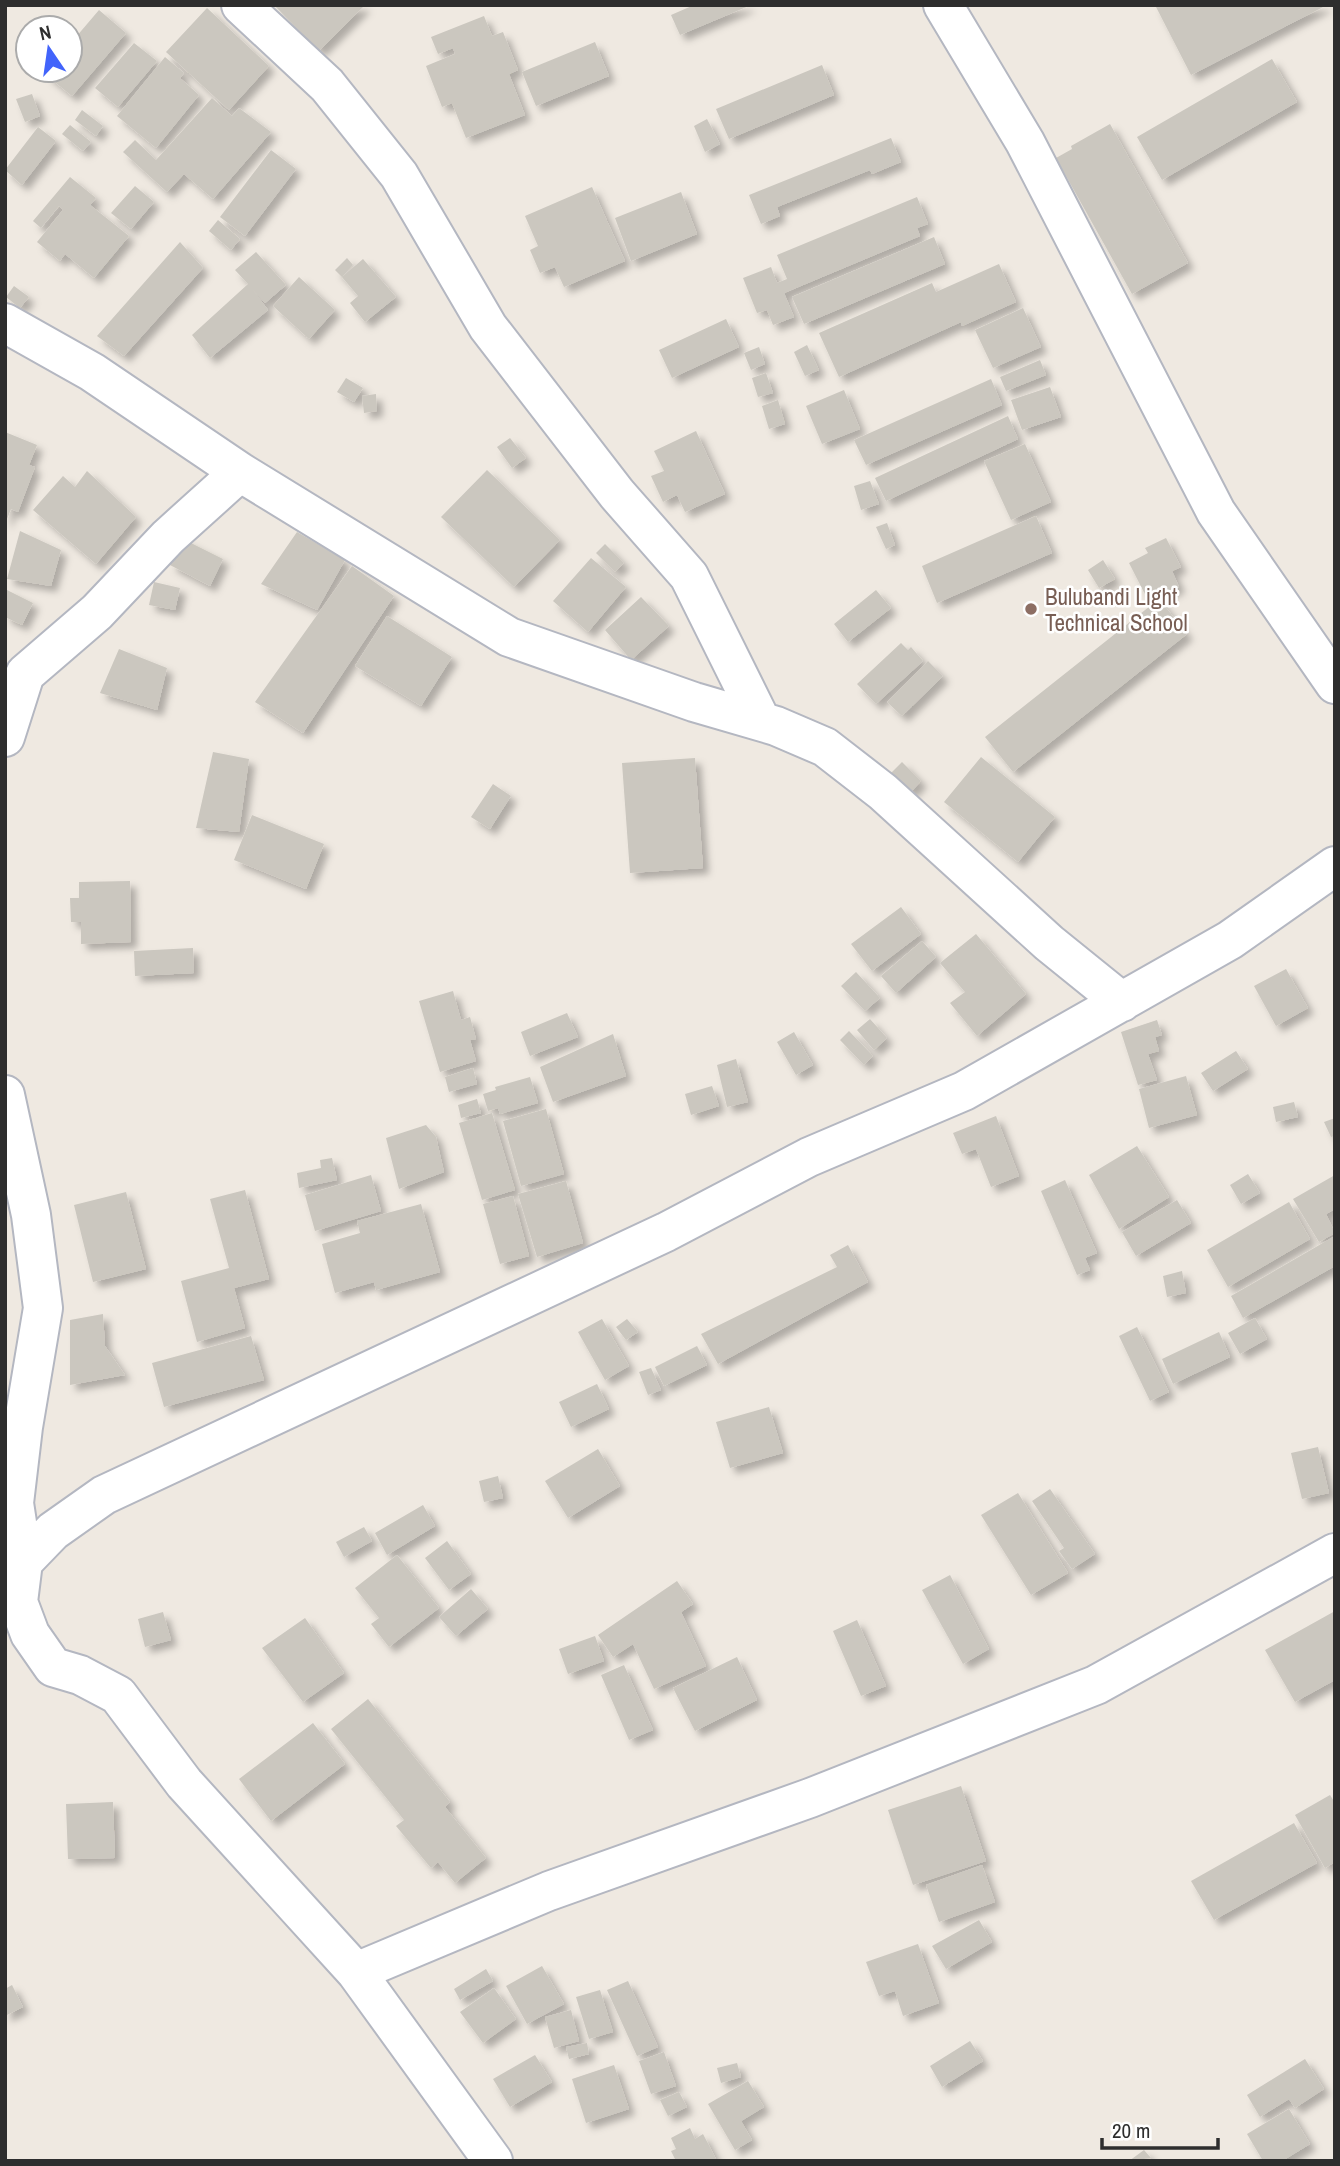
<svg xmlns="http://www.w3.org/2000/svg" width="1340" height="2166" font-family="'Archivo Narrow',sans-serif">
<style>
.building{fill:#cbc7bf;filter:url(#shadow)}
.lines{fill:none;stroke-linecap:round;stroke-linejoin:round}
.minor-casing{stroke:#b4b7c1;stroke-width:42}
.minor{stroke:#fff;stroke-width:38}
.education-dot{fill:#8d6e63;stroke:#fff;stroke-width:2.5}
.labels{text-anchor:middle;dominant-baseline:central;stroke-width:5;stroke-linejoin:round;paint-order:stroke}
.education-label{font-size:23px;fill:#785e54;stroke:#fff;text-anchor:start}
</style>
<defs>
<filter id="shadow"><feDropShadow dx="6" dy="6" stdDeviation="3.5" flood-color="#0004"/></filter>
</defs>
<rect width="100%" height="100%" fill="#efe9e1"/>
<path class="building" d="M274,5H365L319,51Z
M694,5H751L680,35L671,15Z
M1155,5H1327L1191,75Z
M207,8L269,66L229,110L166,52Z
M99,10L126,33L72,96L45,74L48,70H70V44Z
M484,16L492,36L503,32L518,70L509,74L525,115L466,138L452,103L442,107L426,66L455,54L453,48L438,54L431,37Z
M595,42L609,76L536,106L522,72Z
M134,43L157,61L118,107L95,88Z
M165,57L184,73L180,78L199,95L156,148L117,116Z
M1272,59L1297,102L1162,180L1137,137Z
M822,65L834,95L729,139L716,109Z
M32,94L40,116L25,122L16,99Z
M212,98L232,116L239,108L271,132L213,199L184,174L167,192L123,152L135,140L156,160Z
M82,110L103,126L96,136L75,120Z
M707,119L720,144L705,152L694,126Z
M1110,124L1188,263L1132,294L1056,158L1072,149L1071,146Z
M70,125L91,142L83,151L62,134Z
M38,127L56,141L22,185L5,170Z
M891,138L901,162L872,174L870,170L777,207L780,216L761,224L749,195Z
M271,150L296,169L245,236L220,217Z
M70,177L96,198L90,205L129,236L94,278L65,254L60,261L37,242L63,210L59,206L41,228L33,221Z
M135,186L154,202L131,229L111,213Z
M592,187L625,261L564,287L555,267L540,273L530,250L538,246L525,216Z
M681,192L697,234L631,261L615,218Z
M917,197L928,224L917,228L920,236L784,293L794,317L773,325L767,310L757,313L743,278L771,267L777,283L787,279L777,255Z
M218,220L240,239L231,250L209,231Z
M934,237L945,264L804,324L792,297Z
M180,242L203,268L124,356L97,336Z
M256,252L286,285L265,303L253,290L268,310L210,358L192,335L248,284L235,270Z
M347,258L353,265L342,277L335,270Z
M363,259L396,297L365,322L350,303L358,296L342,277Z
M999,264L1016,302L962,326L961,322L839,377L819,333L932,283L936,292Z
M299,277L335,310L309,339L273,306Z
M14,286L29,297L20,308L6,297Z
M1023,308L1041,347L993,368L975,330Z
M726,319L739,347L672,378L659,350Z
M807,345L819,370L805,376L794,352Z
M759,347L765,364L751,370L744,353Z
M1040,360L1046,375L1006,391L1000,377Z
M766,373L773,393L758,397L752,378Z
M346,378L363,388L354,402L337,392Z
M991,379L1002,405L866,465L854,440Z
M1050,387L1061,417L1022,430L1011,400Z
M844,390L860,429L822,444L806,406Z
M376,394L377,411L364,413L362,396Z
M778,400L785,424L769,429L762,406Z
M1008,416L1018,439L886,501L875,478Z
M696,431L725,494L685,512L677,495L663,502L651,476L664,471L654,451Z
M5,432L37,445L29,465L35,467L18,512L11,509L5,524Z
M510,438L526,458L512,468L497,447Z
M1025,444L1051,502L1011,520L984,461Z
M487,470L560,540L514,587L441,517Z
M87,471L136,517L96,564L33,510L63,476L75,487Z
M870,481L879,504L861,510L854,486Z
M1036,516L1052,553L937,603L922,566Z
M887,523L895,545L886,549L876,527Z
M20,531L61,550L51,586L7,579Z
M297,532L345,560L317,610L261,584Z
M1166,538L1181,567L1172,571L1179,587L1149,602L1129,563L1148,553L1145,548Z
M183,539L223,559L210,586L170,565Z
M605,544L624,563L615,572L596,553Z
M591,558L626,587L588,632L553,601Z
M1103,560L1115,579L1099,588L1088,570Z
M352,566L394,596L303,733L255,702Z
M154,582L180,588L175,610L149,605Z
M5,589L33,603L22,625L5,617Z
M876,590L891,608L848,642L834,624Z
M641,597L669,626L631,660L605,630Z
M1159,599L1187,634L1013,772L985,737Z
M387,616L452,657L421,706L355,666Z
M901,643L908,650L911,647L923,661L876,704L857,684Z
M119,649L167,668L157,710L100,693Z
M928,661L943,676L902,716L887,702Z
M213,752L249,759L239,832L196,828Z
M981,757L1055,817L1018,862L944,802Z
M695,758L703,868L630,873L622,763Z
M902,762L921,781L910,793L890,774Z
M493,784L511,796L490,829L471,817Z
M252,815L324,844L306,889L234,860Z
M130,881L131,942L81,944V922H71L70,898H79V882Z
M901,907L921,934L872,971L851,944Z
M976,934L1026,994L977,1036L950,1003L965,992L940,963Z
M922,941L936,957L896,993L881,976Z
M193,948L194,973L135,976L134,951Z
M1286,969L1308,1008L1276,1026L1254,986Z
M856,972L880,998L865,1011L841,986Z
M453,991L461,1020L470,1017L476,1039L470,1040L476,1061L440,1072L419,1001Z
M567,1013L578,1037L530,1056L521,1032Z
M870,1019L887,1038L874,1050L857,1030Z
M1157,1020L1162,1035L1155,1037L1159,1051L1148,1054L1157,1080L1138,1085L1121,1032Z
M849,1031L873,1056L864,1065L840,1040Z
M794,1032L813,1065L796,1075L777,1042Z
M613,1034L626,1076L553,1102L540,1067Z
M1236,1051L1248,1069L1213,1091L1201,1073Z
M736,1059L748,1102L727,1107L717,1065Z
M473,1068L477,1084L449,1092L445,1077Z
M1186,1076L1197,1115L1149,1128L1139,1089Z
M530,1077L538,1103L500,1114L498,1108L488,1111L483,1094L496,1090L495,1087Z
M712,1086L719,1106L691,1115L685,1094Z
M477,1099L481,1113L461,1118L458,1105Z
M1294,1102L1298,1117L1276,1122L1273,1107Z
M546,1109L564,1174L521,1186L503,1121Z
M492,1113L515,1190L482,1200L459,1123Z
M996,1116L1019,1176L991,1187L976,1149L962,1154L953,1133Z
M1335,1118V1136L1331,1137L1324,1122Z
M426,1125L436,1137L444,1172L399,1189L386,1138Z
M1137,1146L1169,1197L1119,1229L1089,1175Z
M332,1158L337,1180L299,1188L297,1173L321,1168L320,1160Z
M1248,1174L1260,1193L1241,1204L1230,1185Z
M371,1175L381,1211L315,1231L305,1195Z
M1335,1175V1209L1326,1214L1335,1233L1319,1242L1293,1199Z
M1065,1180L1097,1253L1085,1258L1090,1270L1077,1275L1041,1191Z
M566,1181L583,1243L537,1257L518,1194Z
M245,1190L269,1279L234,1288L245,1328L197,1342L181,1281L229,1268L210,1199Z
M126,1192L146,1269L93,1282L74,1205Z
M513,1196L529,1256L500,1264L483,1204Z
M1177,1200L1191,1223L1136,1256L1122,1232Z
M1289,1202L1310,1239L1228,1287L1207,1250Z
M421,1204L440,1272L376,1290L374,1282L335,1293L322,1244L360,1233L357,1221Z
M1335,1236V1266L1243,1318L1231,1296Z
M848,1245L868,1282L718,1364L701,1334L837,1267L830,1255Z
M1182,1271L1186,1293L1167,1297L1163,1276Z
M103,1314L105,1346L125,1375L70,1385V1320Z
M1255,1318L1267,1339L1240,1354L1228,1333Z
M602,1319L629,1366L605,1380L578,1332Z
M627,1319L638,1332L626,1340L616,1327Z
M1137,1327L1169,1392L1150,1401L1119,1336Z
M1219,1332L1230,1357L1173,1384L1162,1359Z
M251,1336L264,1380L164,1407L152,1363Z
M697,1346L707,1365L664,1386L655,1367Z
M651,1368L661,1390L648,1395L639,1372Z
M597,1384L609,1409L571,1427L559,1402Z
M769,1407L783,1453L730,1468L716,1422Z
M1318,1447L1329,1493L1302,1499L1291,1453Z
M598,1449L620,1486L568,1518L545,1481Z
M498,1476L503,1498L484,1502L479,1481Z
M1050,1489L1095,1554L1072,1569L1059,1551L1064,1548L1032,1501Z
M1018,1493L1068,1573L1031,1595L981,1515Z
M423,1505L435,1526L387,1555L375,1533Z
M364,1527L372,1541L344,1557L336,1542Z
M447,1541L471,1574L449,1590L425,1558Z
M397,1555L439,1608L389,1647L371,1624L379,1618L355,1588Z
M950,1575L989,1649L963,1664L922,1590Z
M677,1581L693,1604L681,1612L706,1666L654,1689L633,1644L613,1657L598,1635Z
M471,1589L488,1609L456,1636L439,1617Z
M1335,1611V1680L1295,1702L1265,1650Z
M163,1612L171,1640L145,1647L138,1619Z
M305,1618L344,1673L303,1702L262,1648Z
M857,1620L886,1686L861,1696L833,1631Z
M595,1636L604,1661L568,1674L559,1649Z
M737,1657L757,1700L695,1731L673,1688Z
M624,1665L653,1730L629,1740L601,1675Z
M368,1699L450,1802L445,1807L486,1858L455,1883L438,1862L431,1868L396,1826L404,1820L331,1729Z
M313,1723L345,1764L271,1821L239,1779Z
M961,1786L986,1861L913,1885L888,1810Z
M1330,1795L1335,1803V1862L1325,1868L1295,1815Z
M113,1802L115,1858L68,1859L66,1804Z
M1294,1823L1317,1863L1214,1920L1191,1881Z
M982,1865L995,1902L939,1922L926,1885Z
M979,1920L992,1942L946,1969L932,1946Z
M918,1944L939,2003L903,2016L895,1991L879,1996L866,1962Z
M542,1966L564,2004L527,2024L506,1986Z
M486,1969L493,1981L460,2000L454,1989Z
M628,1981L658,2047L637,2056L607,1990Z
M12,1985L23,2007L5,2016V1989Z
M494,1988L516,2019L483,2043L460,2012Z
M600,1990L613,2032L589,2039L576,1997Z
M571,2010L579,2041L554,2048L545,2017Z
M970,2041L983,2061L942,2087L930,2066Z
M587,2043L589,2054L569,2059L566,2047Z
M664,2052L676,2086L651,2094L639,2061Z
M535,2055L552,2082L510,2107L493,2079Z
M1305,2059L1324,2089L1295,2108L1289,2099L1260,2117L1247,2095Z
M737,2063L741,2077L721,2083L717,2068Z
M614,2065L629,2109L586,2123L572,2079Z
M748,2081L764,2107L741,2121L752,2140L735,2150L708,2104Z
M679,2092L687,2107L668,2116L660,2100Z
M1289,2109L1310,2144L1282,2161H1263L1247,2134Z
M690,2128L695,2139L703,2134L717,2161H676L671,2151L676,2149L671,2138Z
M1144,2150L1151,2158L1129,2161Z"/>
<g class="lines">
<g class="minor-casing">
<path id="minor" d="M241,5L327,85L399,175L488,327L617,494L689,576L761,721
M943,5L1025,142L1216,512L1335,684
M5,323L92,372L240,472L509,637L694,702L776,726L825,747L883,792L1049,943L1122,1002
M5,737L25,674L97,612L168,537L240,472
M5,1095L31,1215L43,1308L23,1427L14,1503L23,1562
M356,1972L549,1891L810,1798L1096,1685L1335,1553
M493,2161L356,1972L184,1783L118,1695L80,1675L53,1667L30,1634L18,1602L23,1562L53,1531L104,1495L666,1232L809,1157L964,1091L1230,940L1335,866"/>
</g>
<use href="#minor" class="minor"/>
</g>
<circle class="education-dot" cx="1031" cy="609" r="7"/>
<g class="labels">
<g class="education-label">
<text x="1045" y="596">Bulubandi Light<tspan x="1045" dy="26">Technical School</tspan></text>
</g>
</g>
<rect width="1340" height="2166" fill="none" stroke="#2e2e2e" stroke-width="14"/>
<g transform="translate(49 49) rotate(347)"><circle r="33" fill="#ffffff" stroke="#ababab" stroke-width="2"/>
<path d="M0-5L12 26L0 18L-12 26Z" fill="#4264fb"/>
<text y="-10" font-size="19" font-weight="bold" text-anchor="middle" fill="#2e2e2e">N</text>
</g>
<path d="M1102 2138v10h116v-10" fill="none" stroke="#2e2e2e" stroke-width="3.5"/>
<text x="1112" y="2138" font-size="21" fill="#2e2e2e" stroke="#ffffff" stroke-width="5" paint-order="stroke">20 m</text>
</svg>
